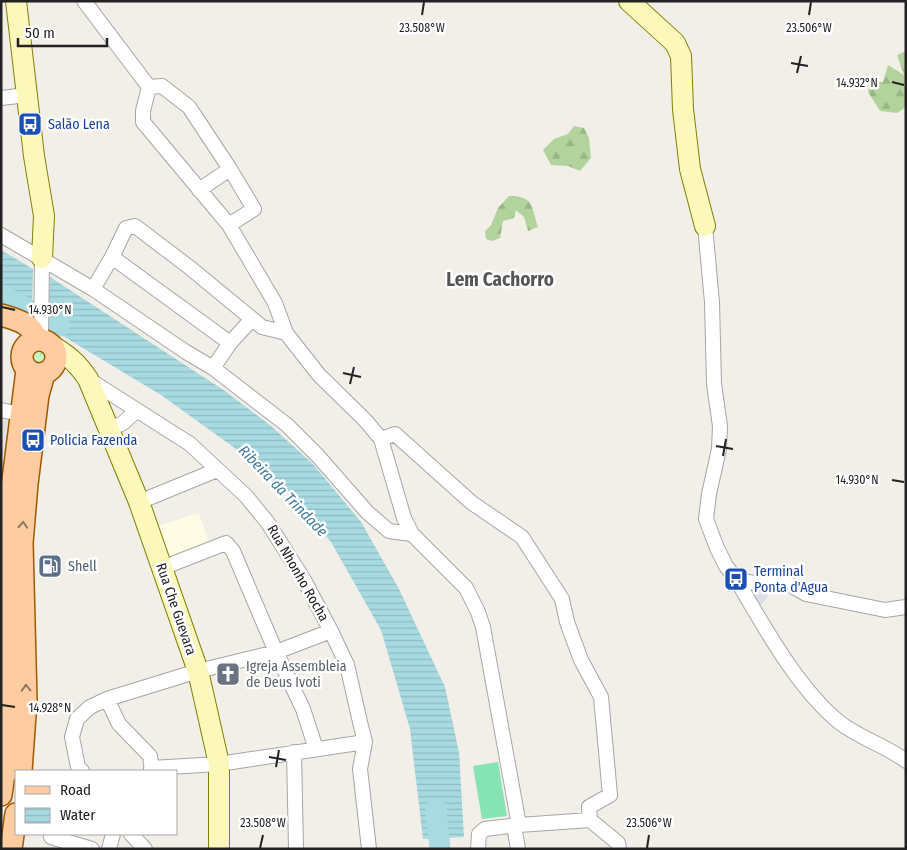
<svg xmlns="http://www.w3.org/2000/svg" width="907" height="850" font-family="'Fira Sans Condensed',sans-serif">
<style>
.education{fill:#fffce5}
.forest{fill:url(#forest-firs)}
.park{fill:url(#park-crowns)}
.pitch{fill:#85e3b4}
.parking{fill:#e2e2e2}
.plaza{fill:#dcdee8}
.water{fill:url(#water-rules)}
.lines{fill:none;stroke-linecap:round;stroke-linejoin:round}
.river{stroke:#a8dae1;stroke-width:21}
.street-casing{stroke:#a6a6a6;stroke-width:16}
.secondary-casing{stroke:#818001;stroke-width:22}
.primary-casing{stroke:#a05900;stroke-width:24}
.street{stroke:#fff;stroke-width:14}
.secondary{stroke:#fcf8bc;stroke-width:20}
.primary{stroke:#ffcca1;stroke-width:21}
.oneway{stroke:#907762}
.ticks{fill:none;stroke:#222;stroke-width:2}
.labels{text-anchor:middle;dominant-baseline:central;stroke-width:5;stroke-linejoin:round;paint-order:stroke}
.transit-label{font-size:14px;fill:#164399;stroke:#fff;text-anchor:start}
.service-label{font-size:14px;fill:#4e5e75;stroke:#fff;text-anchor:start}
.street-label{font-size:14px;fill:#222;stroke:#fff}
.worship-label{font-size:14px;fill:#5b616d;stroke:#fff;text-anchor:start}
.water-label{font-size:15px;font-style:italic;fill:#417a9d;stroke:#fff}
.district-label{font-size:19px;font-weight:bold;fill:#555;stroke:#fff}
.ticks-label{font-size:12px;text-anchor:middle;fill:#222;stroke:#fff;stroke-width:5;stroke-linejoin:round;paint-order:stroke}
</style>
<defs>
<pattern id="forest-firs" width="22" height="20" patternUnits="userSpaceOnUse" patternTransform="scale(1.25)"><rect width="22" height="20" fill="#b2d39c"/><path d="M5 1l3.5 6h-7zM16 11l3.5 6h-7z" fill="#99b586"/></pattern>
<pattern id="park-crowns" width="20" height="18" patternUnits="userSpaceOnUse" patternTransform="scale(1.25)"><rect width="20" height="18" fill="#c8fcc6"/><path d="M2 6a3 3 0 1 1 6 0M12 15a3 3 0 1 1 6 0" fill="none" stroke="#acd8aa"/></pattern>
<pattern id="water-rules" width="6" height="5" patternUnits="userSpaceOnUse" patternTransform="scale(1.25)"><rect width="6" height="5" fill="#a8dae1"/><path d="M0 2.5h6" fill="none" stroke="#90bbc1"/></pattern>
</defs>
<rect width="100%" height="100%" fill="#f2eee8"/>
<path class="education" d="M199,513L210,545L166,562L155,527Z"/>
<path class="forest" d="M906,51V107L897,113L880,111L868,92L870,82H883L888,65L904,75L897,55Z
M574,126L584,128L589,138L591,158L580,171L568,166L551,165L543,150L554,139L568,134Z
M509,196C534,196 531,206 538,227L528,231L524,217L516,210L514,218L503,221L500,238L492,241L486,239L485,231L491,225L498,208Z"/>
<path class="park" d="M27 357a12 12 0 1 1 24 0a12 12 0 1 1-24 0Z"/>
<path class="pitch" d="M498,762L507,816L482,819L473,766Z"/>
<path class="parking" d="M1,410L14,413L10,444L3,454H1L3,430L1,429Z"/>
<path class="plaza" d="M736,579L779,582L761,605L759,618Z"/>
<path class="water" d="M1,250L33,269L32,311L1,295Z
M50,277L225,391L270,425L313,464L361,522L399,589L445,687L459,752L464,837L423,839L410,729L381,630L331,542L286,491L232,446L161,395L48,327Z"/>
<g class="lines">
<path class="river" d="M1,295L60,326
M436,809L440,849"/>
<g class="street-casing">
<path id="street" d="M84,1L149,87L143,111V122L229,225L275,303L286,333L319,375L365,420L381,439L404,518L412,534
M149,87L162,86L189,107L230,169L199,190
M1,98L27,95
M229,225L254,209L230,169
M705,226L712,302L714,384L720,426L719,449L709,494L706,519L717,548L726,566L736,579C763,625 798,689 839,722C859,738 885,745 906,761
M1,235L93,289L186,352L213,368L287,425L318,456L367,512L389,531L412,534L466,588L478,612L483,627L519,825
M112,257L230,343L213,368
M93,289L112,257L126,228L135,226L189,267L262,327L286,333
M41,340L42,258
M230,343L252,319
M88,379L190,444L246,496L268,523L304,580L331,631L347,665L360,722L365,742L360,769L369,849
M1,410L21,414
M109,429L123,423L137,410
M381,439L395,434L472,503L522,537L562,599L567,622L581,660L601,697L610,795L589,807L590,820
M139,502L217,470
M162,568L226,543L233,551L276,652L303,709L316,749
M736,579L754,583L785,582L806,594L885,610L906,607
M107,699L119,724L150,756L152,771
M294,752L296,849
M151,768L219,764L365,742
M82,771L78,767L72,737L77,719L90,707L107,699L198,671L276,652L331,631
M514,826L518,849
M131,834L145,849
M51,837L92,849
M109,849L113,834
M478,849L479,834L485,829L519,825L590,820L618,843L619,849"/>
</g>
<g class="secondary-casing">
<path id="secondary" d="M16,1L34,156L44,216L42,258
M629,1L675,43L681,56L683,109L690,169L705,226
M54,347C69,356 78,364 88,379L139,502L198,671L219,764V849"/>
</g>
<g class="primary-casing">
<path id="primary" d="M1,315C17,320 32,323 37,340
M22 357a17 17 0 1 1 34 0a17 17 0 1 1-34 0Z
M21,771L26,701L22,543L27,484L38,395L44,374
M1,795L7,752L11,659L7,607L8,565L6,535L27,370
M11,849L16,814"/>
</g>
<use href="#street" class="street"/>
<use href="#secondary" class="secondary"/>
<use href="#primary" class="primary"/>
</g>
<defs><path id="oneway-chevron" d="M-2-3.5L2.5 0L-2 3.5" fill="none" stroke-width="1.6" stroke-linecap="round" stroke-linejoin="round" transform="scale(1.25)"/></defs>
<g class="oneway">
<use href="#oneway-chevron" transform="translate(23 525) rotate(-87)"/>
<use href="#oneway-chevron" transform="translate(26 688) rotate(-91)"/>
</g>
<path class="ticks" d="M422,15L424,2M809,15L811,2M791,63L808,66M797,73L801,56M892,82L904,85M2,307L15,310M343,373L361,377M350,384L354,367M716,446L733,449M723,456L726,439M892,480L904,482M2,705L15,707M269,757L286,760M276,767L279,750M260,848L263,835M647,848L649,835"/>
<defs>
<g id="bus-square" transform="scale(1.25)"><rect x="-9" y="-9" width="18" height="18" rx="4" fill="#1a4fb4" stroke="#fff"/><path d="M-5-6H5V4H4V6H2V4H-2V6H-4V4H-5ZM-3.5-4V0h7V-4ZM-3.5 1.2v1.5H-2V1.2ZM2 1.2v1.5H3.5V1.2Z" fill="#fff"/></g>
<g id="fuel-square" transform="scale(1.25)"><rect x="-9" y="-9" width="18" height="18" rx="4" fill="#5c6f8a" stroke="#fff"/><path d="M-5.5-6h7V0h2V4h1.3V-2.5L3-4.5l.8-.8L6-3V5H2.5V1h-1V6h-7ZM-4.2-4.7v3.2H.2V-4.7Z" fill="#fff"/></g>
<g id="church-square" transform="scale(1.25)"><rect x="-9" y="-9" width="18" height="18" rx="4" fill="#6b7280" stroke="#fff"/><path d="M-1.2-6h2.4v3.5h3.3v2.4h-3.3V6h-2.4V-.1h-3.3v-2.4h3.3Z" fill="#fff"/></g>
</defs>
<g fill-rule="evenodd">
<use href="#bus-square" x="30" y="124"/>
<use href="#bus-square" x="33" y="440"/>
<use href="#fuel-square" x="50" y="566"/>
<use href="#bus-square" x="736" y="579"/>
<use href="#church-square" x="228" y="674"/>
</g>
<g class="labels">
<g class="transit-label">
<text x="48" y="124">Salão Lena</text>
<text x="50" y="440">Policia Fazenda</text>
<text x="754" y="571">Terminal<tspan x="754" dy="16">Ponta d'Agua</tspan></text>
</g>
<g class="service-label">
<text x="68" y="566">Shell</text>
</g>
<g class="street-label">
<text transform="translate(298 573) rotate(60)">Rua Nhonho Rocha</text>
<text transform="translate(176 609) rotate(71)">Rua Che Guevara</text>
</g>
<g class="worship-label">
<text x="246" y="666">Igreja Assembleia<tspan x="246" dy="16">de Deus Ivoti</tspan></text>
</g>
<g class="water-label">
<text transform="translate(283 491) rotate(46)">Ribeira da Trindade</text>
</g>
<g class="district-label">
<text x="500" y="279">Lem Cachorro</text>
</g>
</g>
<g class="ticks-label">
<text x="422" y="32">23.508°W</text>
<text x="809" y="32">23.506°W</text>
<text x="857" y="87">14.932°N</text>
<text x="50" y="314">14.930°N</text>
<text x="857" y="484">14.930°N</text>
<text x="50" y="712">14.928°N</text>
<text x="263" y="827">23.508°W</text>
<text x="649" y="827">23.506°W</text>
</g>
<rect width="907" height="850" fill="none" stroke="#222222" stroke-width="5"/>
<rect x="15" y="770" width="162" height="65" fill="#ffffff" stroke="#a7a7a7"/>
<rect x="25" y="786" width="25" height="8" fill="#ffcca1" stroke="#a7a7a7"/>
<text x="60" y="795" font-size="15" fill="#222222">Road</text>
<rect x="25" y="808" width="25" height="15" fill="url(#water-rules)" stroke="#a7a7a7"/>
<text x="60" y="820" font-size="15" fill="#222222">Water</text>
<path d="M18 38v8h89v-8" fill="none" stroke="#222222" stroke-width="2.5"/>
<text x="25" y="38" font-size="15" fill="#222222" stroke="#ffffff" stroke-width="4" paint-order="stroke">50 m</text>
</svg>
